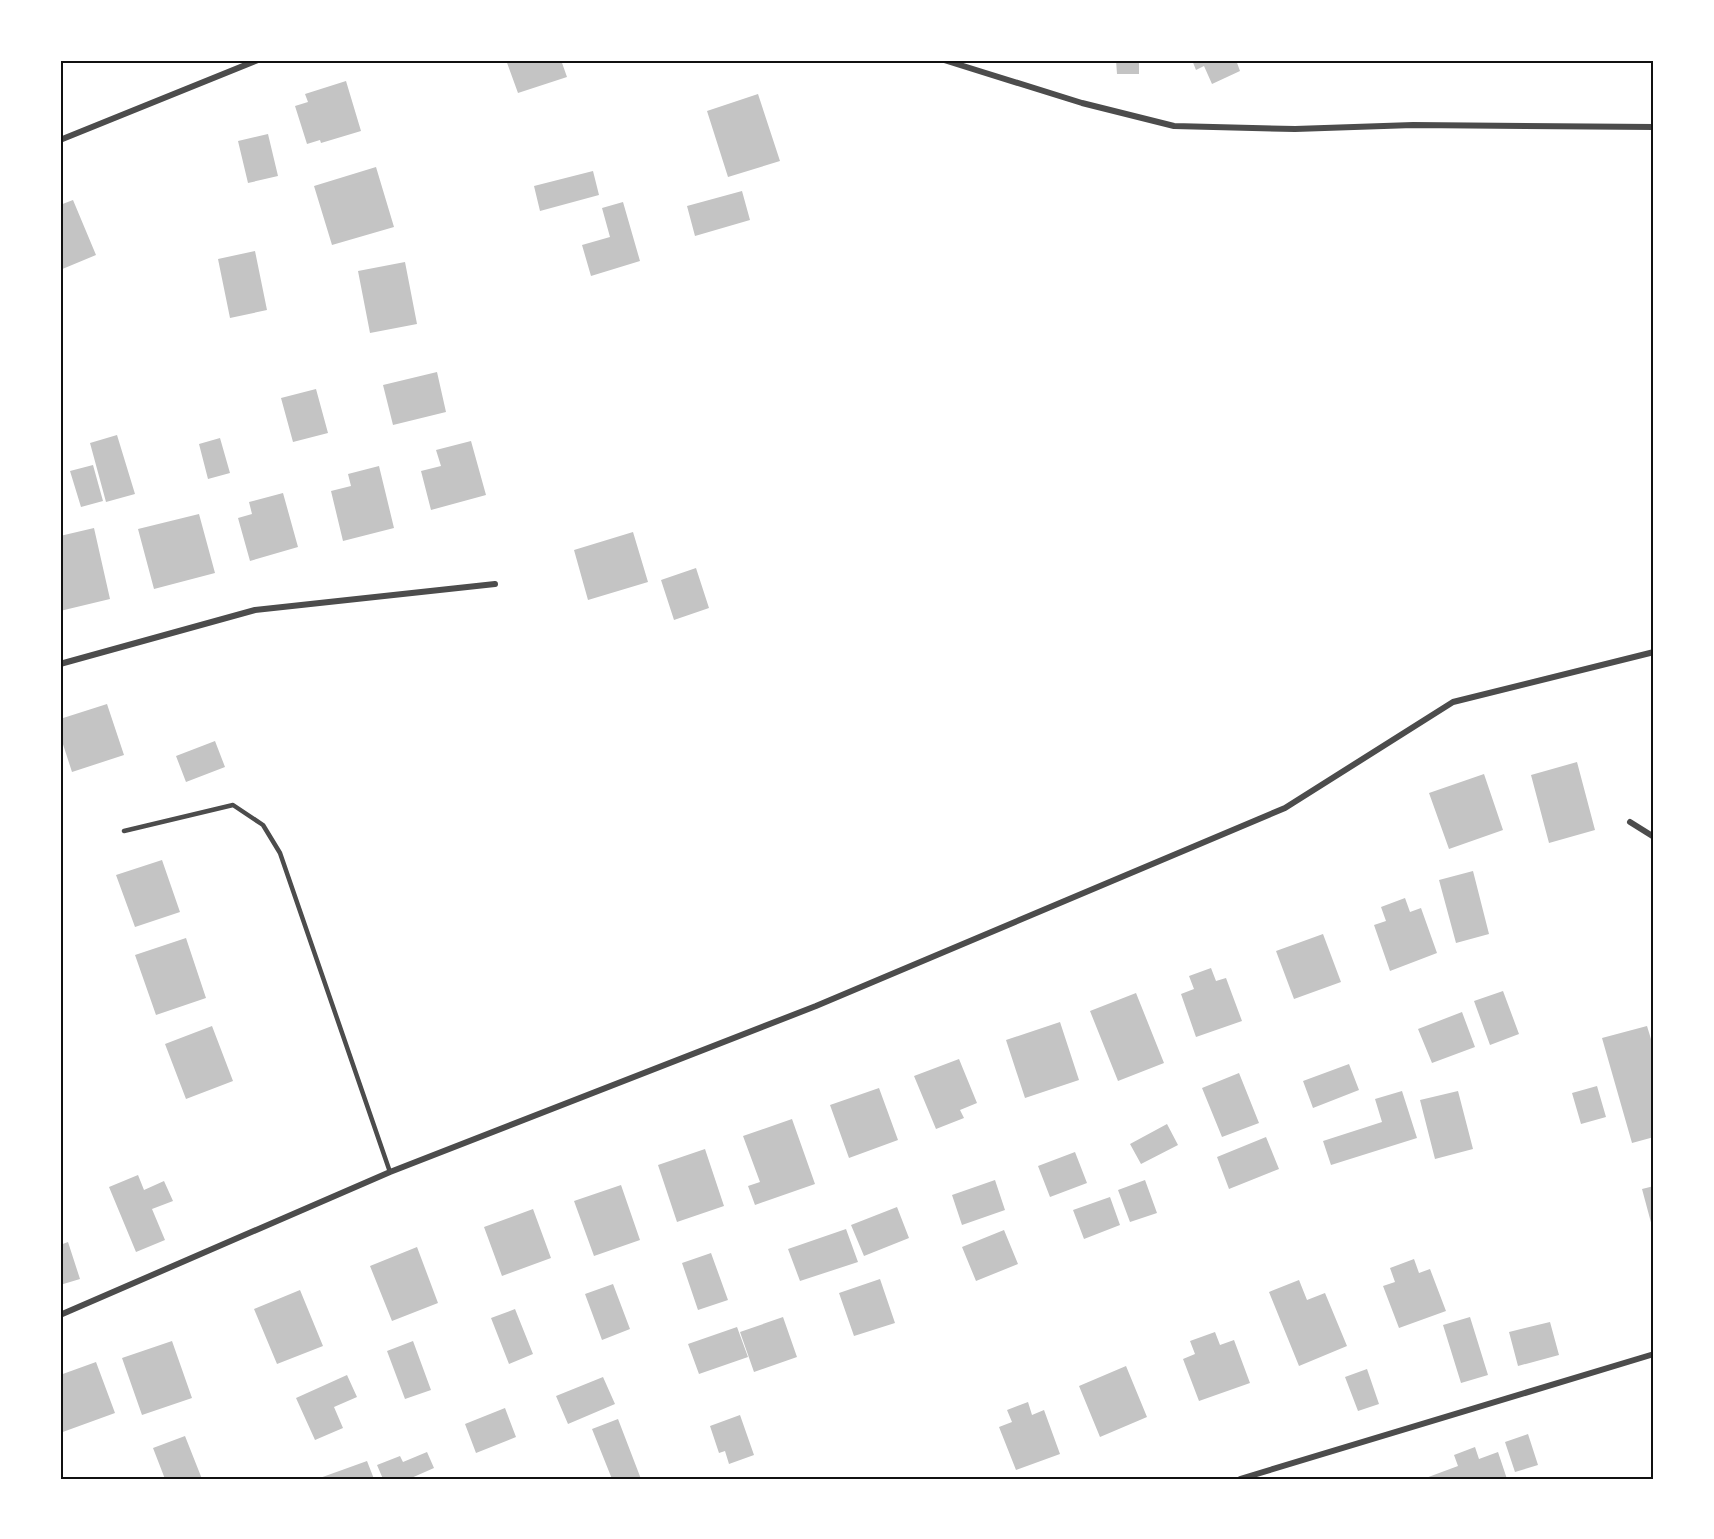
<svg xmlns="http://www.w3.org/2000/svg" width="1714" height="1539" font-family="'PT Sans',sans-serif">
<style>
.building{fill:#c4c4c4}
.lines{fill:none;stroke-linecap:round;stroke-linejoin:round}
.service{stroke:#4c4c4c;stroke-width:4.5}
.minor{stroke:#4c4c4c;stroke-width:6}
.neatline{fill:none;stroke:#111;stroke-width:2}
</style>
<rect width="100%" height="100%" fill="#fff"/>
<path class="building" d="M506,60H561L567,77L518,93Z
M1116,60H1139V74H1117Z
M1192,60H1236L1240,71L1212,84L1204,66L1196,70Z
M346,81L361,131L321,143L320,140L307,144L295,106L308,102L305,94Z
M758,94L780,161L728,177L707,111Z
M268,134L278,176L248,183L238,141Z
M376,167L394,227L332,245L314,186Z
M593,171L599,195L540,211L534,186Z
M742,191L750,220L695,236L687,206Z
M73,200L96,255L60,270V205Z
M623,202L640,261L591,276L582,245L610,237L602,208Z
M255,251L267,310L230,318L218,259Z
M405,262L417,324L370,333L358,271Z
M437,372L446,412L393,425L383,385Z
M316,389L328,433L293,442L281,398Z
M117,435L135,494L106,502L90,443Z
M220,438L230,473L208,479L199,444Z
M471,441L486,495L431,510L421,471L441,466L436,450Z
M93,465L103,501L81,507L70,471Z
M379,466L394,528L343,541L331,491L351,486L348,474Z
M283,493L298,547L250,561L238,518L252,514L249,502Z
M199,514L215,573L154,589L138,529Z
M94,528L110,599L60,611V536Z
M633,532L648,582L588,600L574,550Z
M696,568L709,608L674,620L661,580Z
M107,704L124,755L72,772L60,735V719Z
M215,741L225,767L186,782L176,756Z
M1577,762L1595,830L1549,843L1531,775Z
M1484,774L1503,830L1449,849L1429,793Z
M162,860L180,912L135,927L116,875Z
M1473,871L1489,934L1456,943L1439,880Z
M1405,898L1410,912L1421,908L1437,953L1390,971L1374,925L1386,921L1381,907Z
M1323,934L1341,982L1294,999L1276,951Z
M186,938L206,998L156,1015L135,955Z
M1211,968L1216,981L1226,978L1242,1021L1196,1037L1181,994L1194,989L1189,976Z
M1503,991L1519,1034L1490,1045L1474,1001Z
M1136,993L1164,1063L1118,1081L1090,1011Z
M1462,1012L1475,1047L1432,1063L1418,1029Z
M1060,1022L1079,1080L1025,1098L1006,1040Z
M212,1026L233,1081L186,1099L165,1044Z
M1647,1026L1654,1049V1137L1632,1143L1602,1038Z
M959,1059L977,1103L960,1110L964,1118L936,1129L914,1076Z
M1349,1064L1359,1090L1313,1108L1303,1081Z
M1239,1073L1259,1123L1222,1137L1202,1088Z
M1597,1086L1606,1117L1581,1124L1572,1093Z
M879,1088L898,1140L849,1158L830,1105Z
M1402,1091L1417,1138L1331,1165L1323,1141L1382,1122L1375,1099Z
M1458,1091L1473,1149L1435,1159L1420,1100Z
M792,1119L815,1184L755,1205L748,1186L760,1182L743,1136Z
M1167,1124L1178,1145L1141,1164L1130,1144Z
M1266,1137L1279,1169L1229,1189L1217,1157Z
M705,1149L724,1206L677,1222L658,1165Z
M1075,1152L1087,1183L1050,1197L1038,1166Z
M138,1175L144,1190L164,1181L173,1201L152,1209L165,1240L136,1252L109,1187Z
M995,1180L1005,1210L962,1225L952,1195Z
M1145,1180L1157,1213L1130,1222L1118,1190Z
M621,1185L640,1240L594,1256L574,1201Z
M1654,1186V1230H1653L1642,1189Z
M1110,1197L1120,1225L1084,1239L1073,1210Z
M897,1207L909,1238L864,1256L851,1225Z
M533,1209L551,1258L502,1276L484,1227Z
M846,1229L858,1262L800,1281L788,1249Z
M1004,1230L1018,1264L976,1281L962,1247Z
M68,1242L80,1279L60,1285V1245Z
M417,1247L438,1303L392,1321L370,1266Z
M711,1253L728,1300L698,1310L682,1263Z
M1414,1259L1419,1273L1430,1269L1446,1311L1399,1328L1383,1286L1395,1282L1390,1268Z
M880,1279L895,1323L854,1336L839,1293Z
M1299,1280L1307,1300L1325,1293L1347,1346L1299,1366L1269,1292Z
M613,1284L630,1329L602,1340L585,1294Z
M300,1290L323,1346L277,1364L254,1309Z
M515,1309L533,1354L509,1364L491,1318Z
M783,1317L797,1357L754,1372L740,1332Z
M1470,1317L1488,1375L1461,1383L1443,1325Z
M1550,1322L1559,1355L1518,1366L1509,1332Z
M737,1327L748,1357L699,1374L688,1344Z
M1215,1332L1220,1345L1234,1340L1250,1383L1199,1401L1183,1359L1195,1354L1190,1341Z
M172,1341L192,1398L142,1415L122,1358Z
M413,1341L431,1390L405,1399L387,1351Z
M96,1362L115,1413L60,1433V1375Z
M1126,1366L1147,1417L1100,1437L1079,1386Z
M1367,1369L1379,1404L1358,1411L1345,1377Z
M347,1375L357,1397L334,1407L343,1428L315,1440L296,1398Z
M603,1377L615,1404L568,1424L556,1396Z
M1028,1402L1032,1415L1044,1410L1060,1454L1016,1470L999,1427L1012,1422L1007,1410Z
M505,1408L516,1437L476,1453L465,1424Z
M740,1415L754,1455L729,1464L725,1451L719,1453L710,1426Z
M618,1419L641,1479H612L592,1429Z
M1528,1434L1538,1465L1515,1472L1505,1442Z
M185,1436L202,1479H165L153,1448Z
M1475,1447L1479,1459L1498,1452L1507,1479H1423L1458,1466L1454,1455Z
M427,1452L434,1468L409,1479H383L377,1465L400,1456L403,1462Z
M367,1461L374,1479H317Z"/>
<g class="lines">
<path class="service" d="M124,831L233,805L263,825L280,853L390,1172"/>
<path class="minor" d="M944,60L1082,103L1174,126L1295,129L1413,125L1654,127
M60,140L258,60
M60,664L255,610L495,584
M1630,822L1654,837
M60,1315L390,1172L816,1006L1285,808L1453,702L1654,652
M1240,1479L1654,1354"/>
</g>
<rect width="1714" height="1539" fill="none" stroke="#ffffff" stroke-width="123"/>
<rect x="62" y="62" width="1590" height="1416" class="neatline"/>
</svg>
